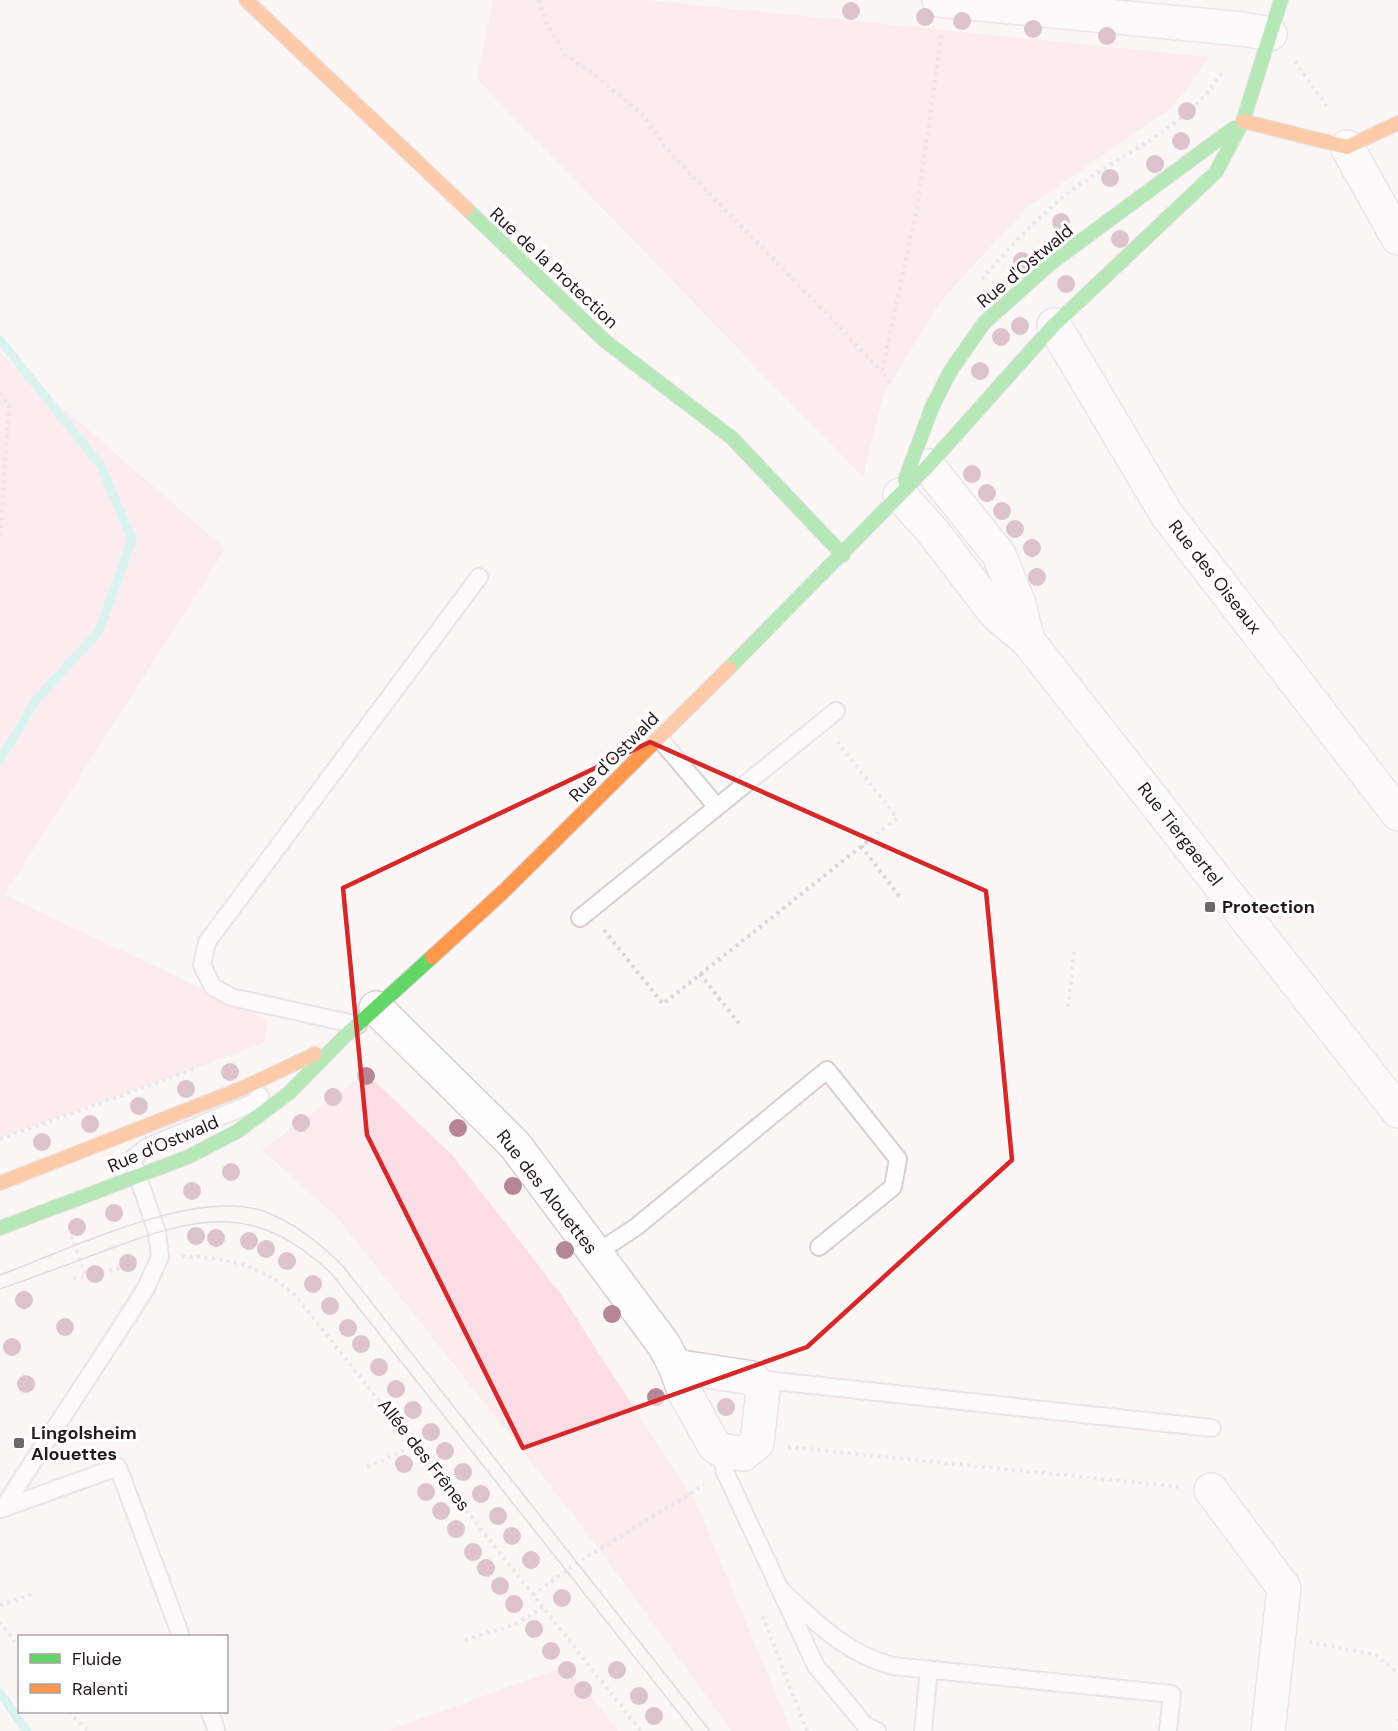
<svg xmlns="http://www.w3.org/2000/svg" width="1398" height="1731" font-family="'DM Sans',sans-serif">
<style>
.green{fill:#fcdde5}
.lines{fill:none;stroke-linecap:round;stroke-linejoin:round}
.stream{stroke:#b2f0ea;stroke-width:9}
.lane-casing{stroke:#d7ced0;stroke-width:20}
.street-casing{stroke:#d7ced0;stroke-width:36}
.fast-casing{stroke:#d7ced0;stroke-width:16}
.slow-casing{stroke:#d7ced0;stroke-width:16}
.path{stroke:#d7d5d6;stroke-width:4;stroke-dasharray:3 4.5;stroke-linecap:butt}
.lane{stroke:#fffefe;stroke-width:16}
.street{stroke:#fffefe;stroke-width:33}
.fast{stroke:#63d668;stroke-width:14}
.slow{stroke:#ff974d;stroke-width:14}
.tram{stroke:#bcbabb;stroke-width:1.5}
.tree{fill:#b68697}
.marked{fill:none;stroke:#d62828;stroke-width:4.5;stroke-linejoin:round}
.poi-dot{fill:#6f6769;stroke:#fff;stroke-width:2}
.labels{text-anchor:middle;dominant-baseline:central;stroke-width:6;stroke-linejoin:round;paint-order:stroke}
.street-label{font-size:18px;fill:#231a1c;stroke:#fff}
.poi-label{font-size:18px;font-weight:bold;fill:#231a1c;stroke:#fff;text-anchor:start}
</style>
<rect width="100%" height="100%" fill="#fcf6f7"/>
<path class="green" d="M493,0H646L1209,57L1174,106L1027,207L939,303L883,395L863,477L477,79Z
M0,353L225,549L4,895L268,1020L264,1043L0,1138Z
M366,1073L452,1155L560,1293L697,1505L791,1731H732L583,1527L336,1216L262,1150Z
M567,1666L618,1731H387Z"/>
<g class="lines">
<path class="stream" d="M0,340L101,466L132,540L99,631L36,700L0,760
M0,1693L27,1731"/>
<g class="lane-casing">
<path id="lane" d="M717,807L836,711
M580,918L717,807L659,738
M358,1025L231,997L213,987L202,965L207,942L479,577
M595,1254L636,1227L827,1070L898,1159L893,1187L819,1247
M756,1379L1212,1428
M721,1450L725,1472L816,1666L865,1725L877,1731
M3,1508L145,1290L160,1257L157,1232L132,1159L147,1147L253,1103L260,1096
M1,1509L118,1467L181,1636
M780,1589C814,1621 846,1654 893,1666L1172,1694L1168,1731
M210,1712L216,1729
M923,1731L929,1670"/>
</g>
<g class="street-casing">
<path id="street" d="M939,0L1242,29L1270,34
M1347,147L1398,238
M1054,325L1167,515L1398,814
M928,466L999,555L1019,604L1028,641
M900,495L934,533L995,613L1028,641L1398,1111
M376,1008L515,1145L664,1345L675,1366L685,1393L714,1445L721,1450L743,1454L757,1443L763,1390L752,1378L675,1366
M1211,1490L1284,1588L1268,1731"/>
</g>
<g class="fast-casing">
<path id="fast" d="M467,209L605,341L732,438L843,555
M905,480L932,407L951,370L984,323L1051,263L1234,128
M729,668L928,466L1054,325L1216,172L1243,121L1281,0
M0,1228L188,1157L238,1131L289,1093L345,1036L432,957"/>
</g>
<g class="slow-casing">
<path id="slow" d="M246,0L467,209
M1243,121L1347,147L1398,123
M432,957L504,891L729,668
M0,1183L243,1088L315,1054"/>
</g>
<path class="path" d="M539,0L546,22L565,55L590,71L644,116L670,153L882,371
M1295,61L1329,109
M982,279C1011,245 1045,209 1082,183C1131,149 1190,125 1222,72
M890,383L882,371L917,208L942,32
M0,393L9,406L0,539
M861,846L901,898
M604,930L663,1004L897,818L837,741
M700,974L741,1026
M1068,1007L1074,952
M0,1139L197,1068
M71,1236L86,1277L130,1265
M182,1257C226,1256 262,1266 295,1295L641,1731
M73,1278L86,1277
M788,1447L1181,1487
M367,1467L416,1445
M533,1595L577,1563L704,1485
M0,1605L33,1594
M763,1616L807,1731
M0,1622L20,1649
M465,1640L516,1624L543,1607
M1309,1642L1376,1655L1398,1673
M69,1712L89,1731
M1398,1719V1725"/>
<use href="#lane" class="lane"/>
<use href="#street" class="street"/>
<use href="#fast" class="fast"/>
<use href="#slow" class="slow"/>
<path class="tram" d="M0,1275C68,1250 193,1188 263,1211C294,1222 319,1243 342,1265L710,1731
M0,1289C37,1276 75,1262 112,1248C202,1215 256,1203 331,1273L693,1731"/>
</g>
<g class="tree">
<circle cx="851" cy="11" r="9"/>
<circle cx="925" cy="17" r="9"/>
<circle cx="962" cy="21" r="9"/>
<circle cx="1033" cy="29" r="9"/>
<circle cx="1107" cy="36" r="9"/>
<circle cx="1187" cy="111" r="9"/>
<circle cx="1181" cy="141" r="9"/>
<circle cx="1155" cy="164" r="9"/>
<circle cx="1110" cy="178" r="9"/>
<circle cx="1061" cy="222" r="9"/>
<circle cx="1120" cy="239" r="9"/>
<circle cx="1022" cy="261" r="9"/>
<circle cx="1066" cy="284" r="9"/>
<circle cx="1020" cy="326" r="9"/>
<circle cx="1001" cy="337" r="9"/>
<circle cx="980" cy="371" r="9"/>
<circle cx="972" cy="474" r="9"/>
<circle cx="987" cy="493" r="9"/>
<circle cx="1002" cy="511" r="9"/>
<circle cx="1015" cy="529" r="9"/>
<circle cx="1032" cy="548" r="9"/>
<circle cx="1037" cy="577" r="9"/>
<circle cx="230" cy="1072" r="9"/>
<circle cx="366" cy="1076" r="9"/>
<circle cx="186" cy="1089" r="9"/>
<circle cx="333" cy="1097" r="9"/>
<circle cx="139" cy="1106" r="9"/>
<circle cx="301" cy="1123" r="9"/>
<circle cx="90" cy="1124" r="9"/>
<circle cx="458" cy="1128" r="9"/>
<circle cx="42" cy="1142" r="9"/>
<circle cx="231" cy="1172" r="9"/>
<circle cx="513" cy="1186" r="9"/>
<circle cx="192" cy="1191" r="9"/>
<circle cx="114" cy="1213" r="9"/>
<circle cx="77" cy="1227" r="9"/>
<circle cx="196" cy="1236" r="9"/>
<circle cx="216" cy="1238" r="9"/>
<circle cx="249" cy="1241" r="9"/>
<circle cx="266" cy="1249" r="9"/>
<circle cx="565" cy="1250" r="9"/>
<circle cx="287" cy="1261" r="9"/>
<circle cx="128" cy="1263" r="9"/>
<circle cx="95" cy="1274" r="9"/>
<circle cx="313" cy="1284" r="9"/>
<circle cx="24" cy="1300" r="9"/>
<circle cx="330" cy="1306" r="9"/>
<circle cx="612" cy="1314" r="9"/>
<circle cx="65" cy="1327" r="9"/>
<circle cx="348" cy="1328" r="9"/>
<circle cx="361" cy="1344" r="9"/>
<circle cx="12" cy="1347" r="9"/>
<circle cx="379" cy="1367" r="9"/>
<circle cx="26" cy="1384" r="9"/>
<circle cx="396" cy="1389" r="9"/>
<circle cx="656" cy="1397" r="9"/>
<circle cx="726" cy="1407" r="9"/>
<circle cx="413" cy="1410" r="9"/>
<circle cx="431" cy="1432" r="9"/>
<circle cx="445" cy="1451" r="9"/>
<circle cx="404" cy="1464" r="9"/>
<circle cx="463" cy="1472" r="9"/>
<circle cx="426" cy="1492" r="9"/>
<circle cx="481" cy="1494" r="9"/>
<circle cx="441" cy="1511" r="9"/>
<circle cx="498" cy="1516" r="9"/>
<circle cx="456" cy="1529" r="9"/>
<circle cx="512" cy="1536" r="9"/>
<circle cx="473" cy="1552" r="9"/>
<circle cx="531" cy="1560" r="9"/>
<circle cx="486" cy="1568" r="9"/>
<circle cx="500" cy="1586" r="9"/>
<circle cx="562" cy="1598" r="9"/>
<circle cx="514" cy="1604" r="9"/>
<circle cx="534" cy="1629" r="9"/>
<circle cx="551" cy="1651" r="9"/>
<circle cx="567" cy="1670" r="9"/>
<circle cx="617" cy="1670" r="9"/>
<circle cx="583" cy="1690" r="9"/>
<circle cx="639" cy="1696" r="9"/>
<circle cx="654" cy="1716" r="9"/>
</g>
<path d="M0 0H1398V1731H0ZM650,742L986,891L1012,1160L807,1347L523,1448L367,1135L343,888Z" fill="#fcf6f7" fill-opacity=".55" fill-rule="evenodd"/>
<path class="marked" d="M650,742L986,891L1012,1160L807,1347L523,1448L367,1135L343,888Z"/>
<g class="poi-dot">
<rect x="1204" y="901" width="12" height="12" rx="3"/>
<rect x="13" y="1437" width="12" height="12" rx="3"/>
</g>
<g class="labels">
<g class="street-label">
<text transform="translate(1025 266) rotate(-40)">Rue d'Ostwald</text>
<text transform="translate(554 268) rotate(43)">Rue de la Protection</text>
<text transform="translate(1215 577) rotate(52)">Rue des Oiseaux</text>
<text transform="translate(614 757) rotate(-45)">Rue d'Ostwald</text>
<text transform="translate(1180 834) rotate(52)">Rue Tiergaertel</text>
<text transform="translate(163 1144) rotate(-23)">Rue d'Ostwald</text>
<text transform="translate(547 1192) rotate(52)">Rue des Alouettes</text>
<text transform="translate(424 1455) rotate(52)">Allée des Frênes</text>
</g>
<g class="poi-label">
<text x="1222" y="907">Protection</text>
<text x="31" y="1433">Lingolsheim<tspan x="31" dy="21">Alouettes</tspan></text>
</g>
</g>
<rect x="18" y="1635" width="210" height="78" fill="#ffffff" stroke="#a7a3a4" stroke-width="1.5"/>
<rect x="30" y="1654" width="30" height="9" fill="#63d668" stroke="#a7a3a4" stroke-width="1.5"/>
<text x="72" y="1665" font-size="18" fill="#231a1c">Fluide</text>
<rect x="30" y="1684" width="30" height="9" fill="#ff974d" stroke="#a7a3a4" stroke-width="1.5"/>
<text x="72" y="1695" font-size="18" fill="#231a1c">Ralenti</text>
</svg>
